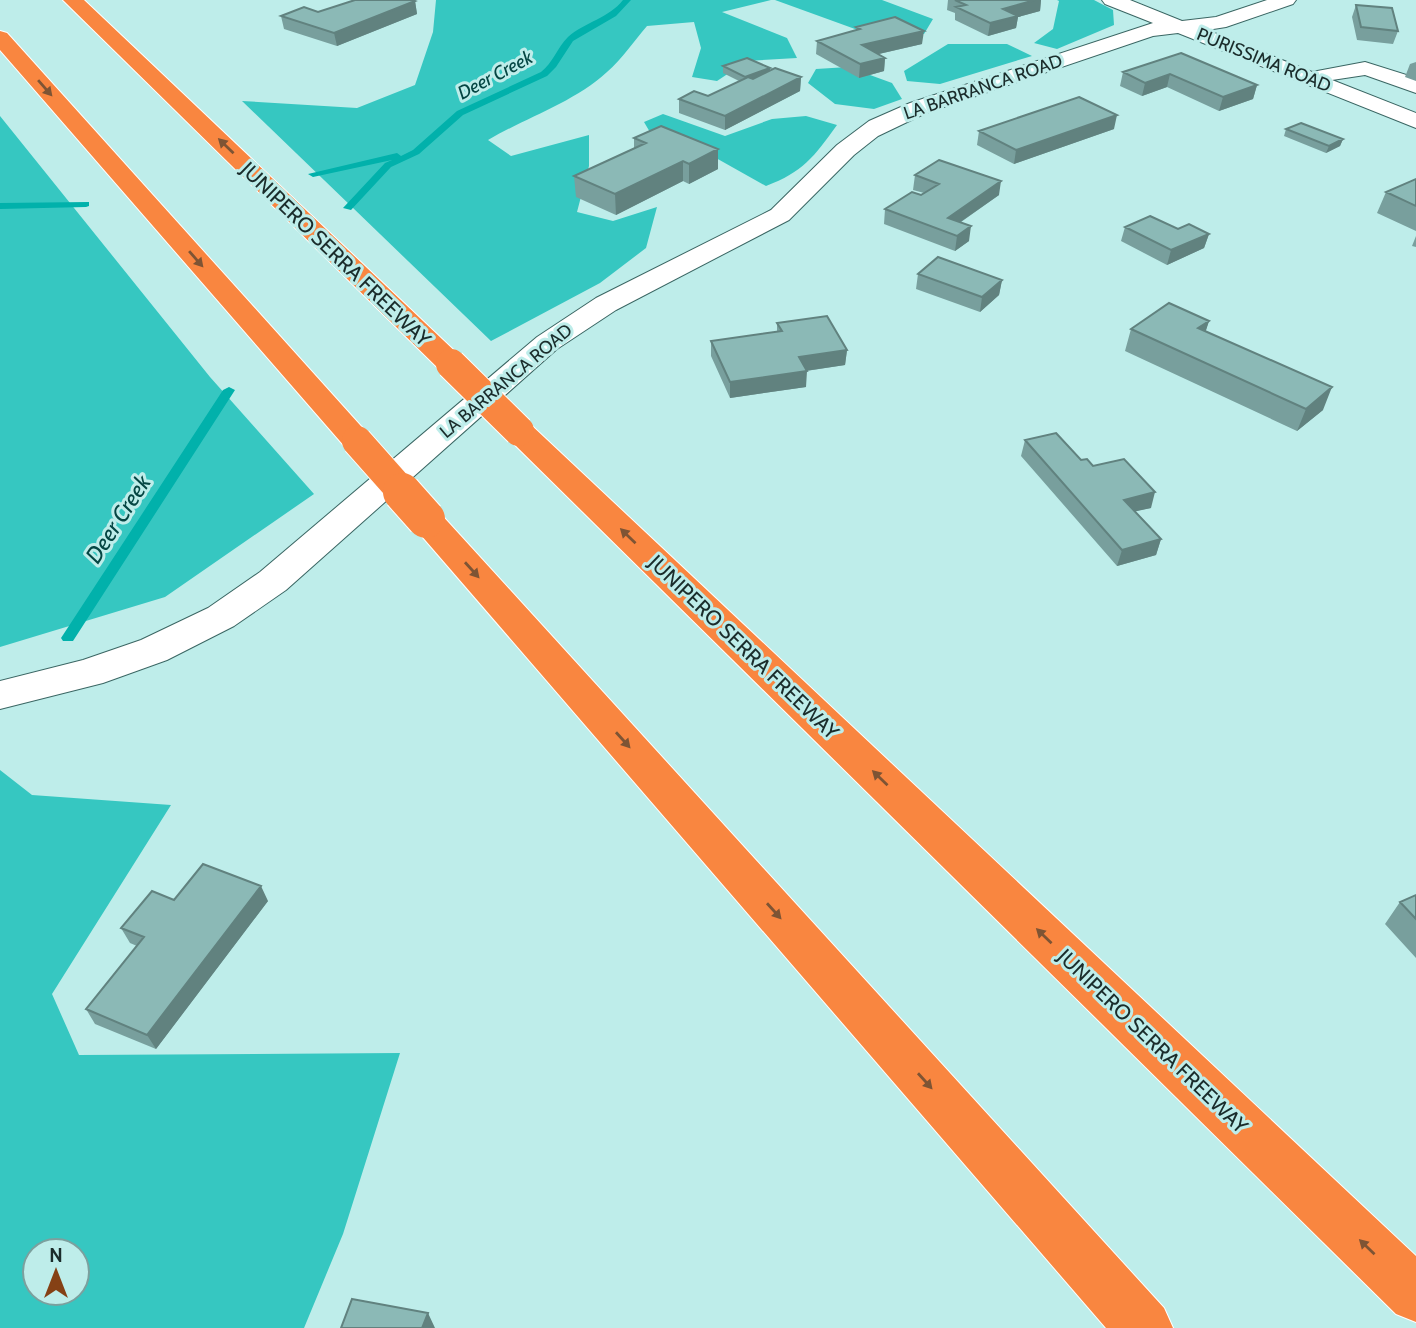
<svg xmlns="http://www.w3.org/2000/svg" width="1416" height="1328" font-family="Cabin,sans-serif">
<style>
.forest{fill:#36c7c1;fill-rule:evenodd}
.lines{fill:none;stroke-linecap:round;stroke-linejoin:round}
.stream{fill:#01b1ab;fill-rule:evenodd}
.minor-casing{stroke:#3a6663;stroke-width:2}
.highway-casing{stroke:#fff;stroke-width:2}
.minor{fill:#fff;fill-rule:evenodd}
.highway{fill:#f98640;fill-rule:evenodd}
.highway-bridge-far1-casing{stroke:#fff;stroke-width:32;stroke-linecap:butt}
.highway-bridge-casing{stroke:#fff;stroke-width:40;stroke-linecap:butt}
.highway-bridge-far1{stroke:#f98640;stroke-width:30}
.highway-bridge{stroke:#f98640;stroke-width:38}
.wall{fill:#789f9d}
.shaded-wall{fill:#61827f}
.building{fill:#8bb9b6;stroke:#61827f;stroke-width:2}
.oneway{fill:#7e5434}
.labels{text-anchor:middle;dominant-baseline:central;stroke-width:6;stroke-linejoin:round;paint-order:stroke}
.far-street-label{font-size:18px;fill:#1a2c2b;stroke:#beedea}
.far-water-label{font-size:19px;font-style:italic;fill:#054643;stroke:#beedea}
.street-label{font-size:21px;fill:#1a2c2b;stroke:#beedea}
.water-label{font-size:23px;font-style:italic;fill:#054643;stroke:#beedea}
</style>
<rect width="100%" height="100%" fill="#beedea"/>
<path class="forest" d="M436,0H771L722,12L787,38L797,58L747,61L717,81L692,77L701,48L694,22L647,26C634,41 622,59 607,72C573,103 527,117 488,140L511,156L589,135V166L577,212L613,221L657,207L646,248L600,283L491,341L242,101L357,108L415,85L433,32Z
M775,0H882L933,19L924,34L855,29Z
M1057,0H1094L1113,10L1114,25L1057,49L1034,43L1053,29L1059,1Z
M948,44H1007L1032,56L940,84L907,81L904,71Z
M848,67L892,83L902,99L874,109L835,104L808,83L816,69Z
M663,114L725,136L772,119L806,116L837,125C814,157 803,172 766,186L716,158L654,139L644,122Z
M0,116L210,377L314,494L165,597L0,647Z
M0,770L32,795L171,805L52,994L79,1055L400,1053L343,1234L304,1328H0ZM35,1251H77V1293H35Z"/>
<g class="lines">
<path class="stream" d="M623,0H631L616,16L573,41L556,67L547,76L463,115L419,154L391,167L351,210L343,208L385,163L392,160L313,177L308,174L397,153L401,156L413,150L457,111L541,72C553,63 557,48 568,37C585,22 609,18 623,0Z
M89,202V206L86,207L0,209V203Z
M229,387L235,390L73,641H63L61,638L63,635L223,390Z"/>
<g class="minor-casing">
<path id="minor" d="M1102,0H1130L1182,21L1216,17L1267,0H1296L1293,4L1226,27L1207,30L1312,72L1365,62L1416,78V93L1365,75L1332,80L1416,113V128L1178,33L1153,36L926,113L878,136L854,155L789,220L616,310L557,349L286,590L234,626L167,660L103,683L0,709V681L83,660L141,640L208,608L260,572L537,337L596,298L771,210L837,145L869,121L910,103L1153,23L1105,4Z"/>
</g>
<g class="highway-casing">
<path id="highway" d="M63,0H84L462,358L466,364L462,370L451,373L440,370Z
M0,31L7,33L368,434L373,441L368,448L357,451L346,448L0,50Z
M519,421L530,424L1416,1256V1322L1396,1314L508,438L503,431L508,424Z
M426,508L438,511L1164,1308L1173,1328H1106L414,527L409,519L414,511Z"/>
</g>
<use href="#minor" class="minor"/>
<use href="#highway" class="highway"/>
<g class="highway-bridge-far1-casing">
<path id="highway-bridge-far1" d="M451,364L519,431
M357,441L404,494"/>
</g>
<g class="highway-bridge-casing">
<path id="highway-bridge" d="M402,492L426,519"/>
</g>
<use href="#highway-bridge-far1" class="highway-bridge-far1"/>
<use href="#highway-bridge" class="highway-bridge"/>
</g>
<path class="wall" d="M948,0H1041L1040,11L1018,17L1016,28L988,36L955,20V13L947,10Z
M415,1L417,14L337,46L284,29L281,16Z
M1356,5L1398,31L1393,44L1357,40L1352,17Z
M856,27L922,44L879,54L885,58L884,71L859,78L816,54L817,41L856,30Z
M1181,53L1257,85L1253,99L1219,111L1167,87L1142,96L1120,86L1123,72Z
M1416,62V81L1405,77L1410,64Z
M723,66L770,68V71L801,77L800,91L725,130L679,113V99L708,96L739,81L723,73Z
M1114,129L1014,164L977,145L979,131Z
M1286,129L1343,139L1340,146L1326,153L1284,136Z
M634,138L718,169L689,184L683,181L616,215L576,197L574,176L634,148Z
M915,175L999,195L961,222L969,241L955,251L884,224L885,209L924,193L913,190Z
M1416,179V231L1377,213L1386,192Z
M1125,227L1178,229L1209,234L1204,248L1167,265L1121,241Z
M1416,236V247L1412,246Z
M918,274L1002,280L999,295L980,312L916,289Z
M1209,321L1205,332L1323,410L1297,431L1125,351L1131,329Z
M777,323L847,350L845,365L806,371V387L730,398L711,356V341L777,332Z
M1025,440L1081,460L1093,466L1151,508L1135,511L1161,539L1156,555L1117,566L1021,456Z
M1416,895V958L1385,924L1400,902Z
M174,900L268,901L156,1049L95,1024L86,1009L137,946L130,943L121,928Z"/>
<path class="shaded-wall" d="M1035,0H1041L1040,11L1018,17L1016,28L988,36L990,23L1003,9Z
M415,1L417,14L337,46L334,33Z
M924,31L922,44L861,58L862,45Z
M885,58L884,71L859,78L860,64Z
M770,68V75L745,84V77Z
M1170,74L1167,87L1142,96L1145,83Z
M801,77L800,91L725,130V116Z
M1257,85L1253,99L1219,111L1223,97Z
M1117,115L1114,129L1014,164L1016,150Z
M1343,139L1340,146L1326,153L1329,146Z
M718,149V169L689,184V164Z
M683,161V181L616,215L615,194Z
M1001,181L999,195L946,232L948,218Z
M971,226L969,241L955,251L957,236Z
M1209,234L1204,248L1167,265L1171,250Z
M1002,280L999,295L980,312L982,297Z
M1209,321L1202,343L1198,328Z
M847,350L845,365L798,372L799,357Z
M807,371L806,387L730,398V382Z
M1332,387L1323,410L1297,431L1306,409Z
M1155,492L1151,508L1119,515L1124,500Z
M1161,539L1156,555L1117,566L1122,550Z
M261,886L268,901L156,1049L147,1035Z
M428,1313L435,1328H422Z"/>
<path class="building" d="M355,0H412L415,1L334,33L281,16L304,7L318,12Z
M955,0H1035L1003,9L1018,16L990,23L956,7L966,5Z
M1356,5L1392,8L1398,31L1361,27Z
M895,17L924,31L862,45L885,58L860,64L817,41L860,29L856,27Z
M1181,53L1257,85L1223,97L1170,74L1145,83L1123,72Z
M747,58L770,68L745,77L723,66Z
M775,68L801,77L725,116L679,99L694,91L708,96L748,77L753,79Z
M1079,97L1117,115L1016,150L979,131Z
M1301,123L1343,139L1329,146L1286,129Z
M661,126L718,149L689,164L683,161L615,194L574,176L646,143L634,138Z
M939,160L1001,181L948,218L971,226L957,236L885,209L912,192L921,195L939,184L915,175Z
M1416,179V206L1386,192Z
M1150,216L1178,229L1189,224L1209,234L1171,250L1125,227Z
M938,257L1002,280L982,297L918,274Z
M1169,303L1209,321L1198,328L1332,387L1306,409L1131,329Z
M827,316L847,350L799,357L807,371L730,382L711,341L782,331L777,323Z
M1056,433L1081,460L1087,459L1093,466L1124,459L1155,492L1124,500L1161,539L1122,550L1025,440Z
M203,864L261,886L147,1035L86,1009L144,937L121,928L152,891L174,900Z
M1416,895V919L1400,902Z
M352,1299L428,1313L422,1328H341Z"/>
<defs><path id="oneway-solid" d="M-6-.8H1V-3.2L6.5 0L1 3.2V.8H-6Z" transform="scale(1.75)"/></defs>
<g class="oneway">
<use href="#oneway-solid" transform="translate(45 88) rotate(49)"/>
<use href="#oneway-solid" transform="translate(226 146) rotate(-136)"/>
<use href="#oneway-solid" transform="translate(196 259) rotate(49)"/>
<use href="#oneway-solid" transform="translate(628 536) rotate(-136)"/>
<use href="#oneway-solid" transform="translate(472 570) rotate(48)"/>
<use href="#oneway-solid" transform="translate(623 740) rotate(48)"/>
<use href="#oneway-solid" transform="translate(880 778) rotate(-136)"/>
<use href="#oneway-solid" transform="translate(774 911) rotate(48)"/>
<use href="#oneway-solid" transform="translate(1044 936) rotate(-136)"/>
<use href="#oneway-solid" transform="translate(925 1081) rotate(48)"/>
<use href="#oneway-solid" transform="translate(1367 1247) rotate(-136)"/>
</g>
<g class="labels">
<g class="far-street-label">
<text transform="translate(1264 60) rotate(22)">PURISSIMA ROAD</text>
<text transform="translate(983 87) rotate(-19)">LA BARRANCA ROAD</text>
<text transform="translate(506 381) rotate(-40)">LA BARRANCA ROAD</text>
</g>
<g class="far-water-label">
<text transform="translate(495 75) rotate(-28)">Deer Creek</text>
</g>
<g class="street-label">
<text transform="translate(336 254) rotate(44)">JUNIPERO SERRA FREEWAY</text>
<text transform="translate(744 647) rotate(44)">JUNIPERO SERRA FREEWAY</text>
<text transform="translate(1153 1041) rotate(44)">JUNIPERO SERRA FREEWAY</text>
</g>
<g class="water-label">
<text transform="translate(118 519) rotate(-57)">Deer Creek</text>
</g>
</g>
<g transform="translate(56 1272)"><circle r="33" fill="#beedea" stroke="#7ca09e" stroke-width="2"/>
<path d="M0-5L12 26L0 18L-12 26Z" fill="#854115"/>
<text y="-10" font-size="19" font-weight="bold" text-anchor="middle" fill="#1a2c2b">N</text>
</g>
</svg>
